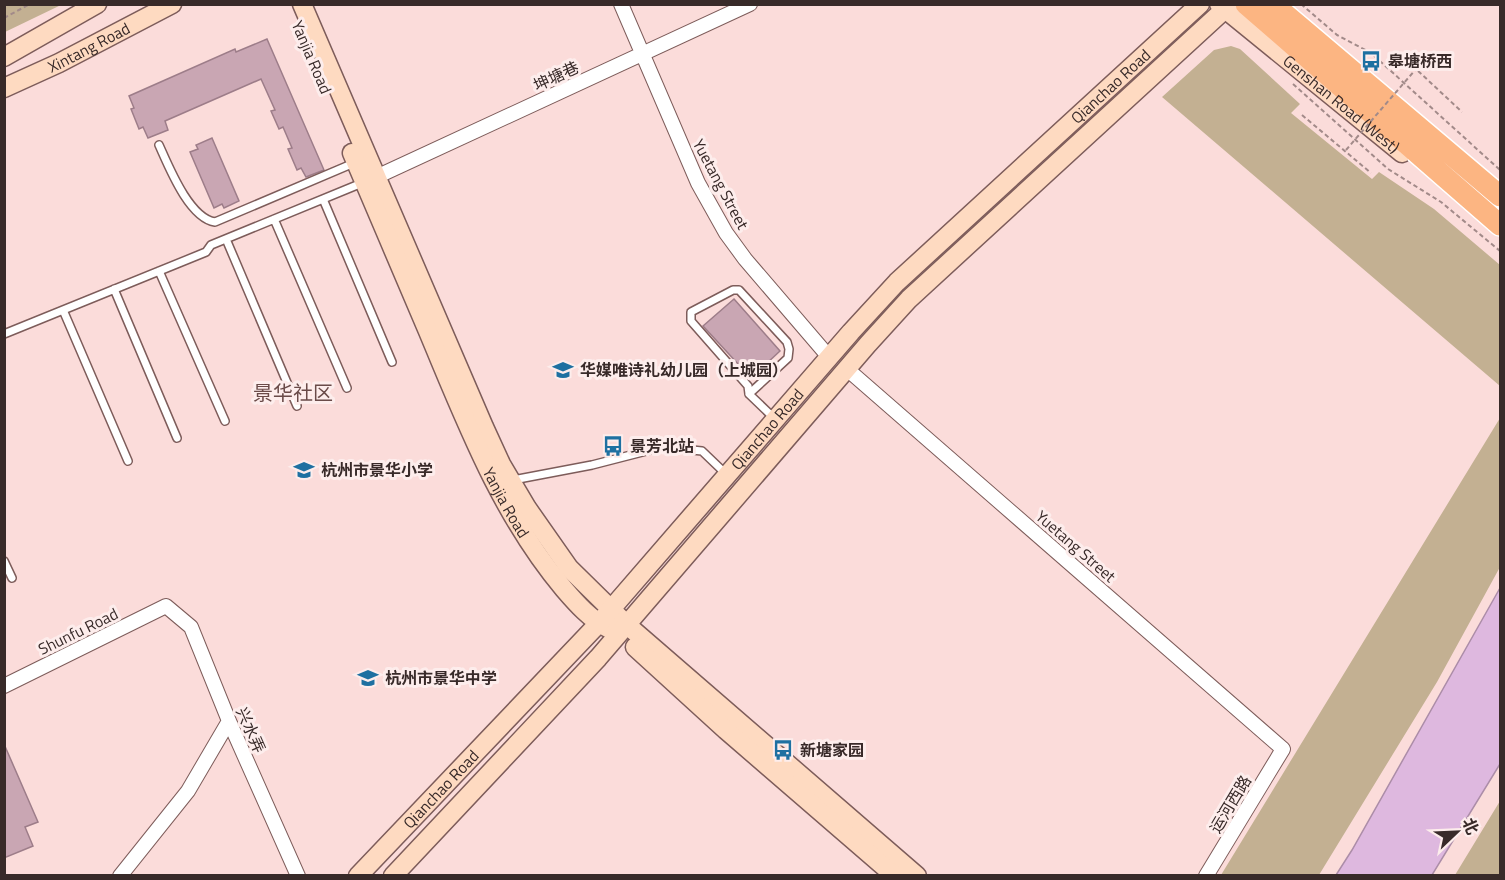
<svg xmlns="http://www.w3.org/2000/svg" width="1505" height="880" font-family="'Titillium Web','Noto Sans SC',sans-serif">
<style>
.green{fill:#c3b092}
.water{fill:#deb8df;stroke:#ac8da8;stroke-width:1.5}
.building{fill:#c9a6b3;stroke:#9d7d89;stroke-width:1.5}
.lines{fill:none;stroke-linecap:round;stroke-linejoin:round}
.lane-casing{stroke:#7d5c5a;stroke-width:10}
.street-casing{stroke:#7d5c5a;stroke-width:16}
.secondary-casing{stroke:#7d5c5a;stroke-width:21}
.primary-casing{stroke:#fff;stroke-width:24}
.path{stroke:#a28a89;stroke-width:2;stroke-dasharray:4.5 3;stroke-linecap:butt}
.lane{stroke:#fff;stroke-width:7}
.street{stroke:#fff;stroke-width:14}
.secondary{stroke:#fedac1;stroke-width:18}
.primary{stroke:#fcb582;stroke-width:21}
.path-bridge{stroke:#a28a89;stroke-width:2;stroke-dasharray:4.5 3;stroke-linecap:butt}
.labels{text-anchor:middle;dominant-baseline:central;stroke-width:6;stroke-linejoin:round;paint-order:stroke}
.street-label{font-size:16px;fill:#382a29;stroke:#fdedec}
.poi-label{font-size:16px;font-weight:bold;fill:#382a29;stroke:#fdedec;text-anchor:start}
.quarter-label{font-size:20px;fill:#6a4b49;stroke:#fdedec}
</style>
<rect width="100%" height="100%" fill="#fbdcda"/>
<path class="green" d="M5,4H61V5L5,32Z
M1231,46L1240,49L1300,104L1291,113L1372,179L1379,172L1434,209L1500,265V386L1162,97L1214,50Z
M1500,418V567L1437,682L1319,875H1221Z
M1500,801V875H1455Z"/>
<path class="water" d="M1500,588V764L1432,875H1336L1352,850Z"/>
<path class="building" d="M267,39L324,170L306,177L301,168L297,170L288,149L292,148L283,127L279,129L271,111L275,110L261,79L165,121L168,130L148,138L143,127L139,129L131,109L134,108L129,96L235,49L236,52Z
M212,138L239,201L224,208L222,204L214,208L190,152L198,149L196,145Z
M734,299L780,351L751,378L703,326Z
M4,744L38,822L25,827L33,846L4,858Z"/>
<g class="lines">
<g class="lane-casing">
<path id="lane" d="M159,145C169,167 189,218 215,222L354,163
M323,199L392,362
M274,219L347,388
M226,239L297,406
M159,271L225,421
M114,289L177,438
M63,310L128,461
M4,334L206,252L211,245L362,183
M749,394L788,358L789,349L787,342L739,290H733L691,312V321L748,386L749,394L775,419
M513,480L592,465L662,447L702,451L726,474
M4,561L12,578"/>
</g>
<g class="street-casing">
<path id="street" d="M621,4L698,183L726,233L745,259L829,357
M376,177L750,4
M847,369L1283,749L1206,876
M4,686L166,606L191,627L229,721L298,876
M120,876L188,791L229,721"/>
</g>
<g class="secondary-casing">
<g id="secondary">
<path d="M302,4L484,427L501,464L527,508L569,568L627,625L917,876"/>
<path id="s1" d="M1219,4L1402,153"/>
<path d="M4,57L97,4"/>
<path id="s2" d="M4,88L59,63L172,4"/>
<path id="s3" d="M352,153C377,212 402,270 427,329C465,419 500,513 564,589C576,603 591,620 608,628"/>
<path d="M635,647L726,730L895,876"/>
<path id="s4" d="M358,876L599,623L851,332L897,282L1200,4"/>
<path d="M393,876L598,658L868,344L909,299L1225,9"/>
</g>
</g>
<g class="primary-casing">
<path id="primary" d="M1246,4L1500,225
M1273,4L1500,196"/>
</g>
<path class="path" d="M1301,4L1337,35L1371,53L1500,170
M4,18L30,4
M1394,53L1416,69L1462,112
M1293,84L1388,169L1441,202L1500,251
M1302,115L1371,173"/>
<use href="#lane" class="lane"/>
<use href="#street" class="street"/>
<use href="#secondary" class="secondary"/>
<use href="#primary" class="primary"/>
<path class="path-bridge" d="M1346,150L1416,69"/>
</g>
<defs>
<g id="bus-bare" transform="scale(1.62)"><path d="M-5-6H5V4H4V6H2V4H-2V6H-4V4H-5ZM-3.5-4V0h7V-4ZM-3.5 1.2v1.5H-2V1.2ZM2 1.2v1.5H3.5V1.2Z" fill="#1e70a1" stroke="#fdedec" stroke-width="2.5" paint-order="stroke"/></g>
<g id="school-bare" transform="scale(1.62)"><path d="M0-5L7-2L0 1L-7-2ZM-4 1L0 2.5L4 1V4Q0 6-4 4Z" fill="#1e70a1" stroke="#fdedec" stroke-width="2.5" paint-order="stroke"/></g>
</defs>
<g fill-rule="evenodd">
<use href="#bus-bare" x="1371" y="61"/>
<use href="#school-bare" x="563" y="370"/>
<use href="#bus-bare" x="613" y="446"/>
<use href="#school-bare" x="304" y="470"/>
<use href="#school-bare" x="368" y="678"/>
<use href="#bus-bare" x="783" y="750"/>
</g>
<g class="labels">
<g class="street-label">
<text stroke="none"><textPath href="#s2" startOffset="94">Xintang Road</textPath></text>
<text transform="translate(312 57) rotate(67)">Yanjia Road</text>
<text transform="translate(556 76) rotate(-25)">坤塘巷</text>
<text stroke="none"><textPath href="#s4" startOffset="1092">Qianchao Road</textPath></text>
<text stroke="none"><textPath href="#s1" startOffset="158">Genshan Road (West)</textPath></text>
<text transform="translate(721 184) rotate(62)">Yuetang Street</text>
<text stroke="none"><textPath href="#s4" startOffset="606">Qianchao Road</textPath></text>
<text stroke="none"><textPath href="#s3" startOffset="382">Yanjia Road</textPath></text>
<text transform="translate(1076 546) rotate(41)">Yuetang Street</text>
<text transform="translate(78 631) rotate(-26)">Shunfu Road</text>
<text transform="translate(251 730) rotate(66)">兴水弄</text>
<text stroke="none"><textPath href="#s4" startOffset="120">Qianchao Road</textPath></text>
<text transform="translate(1230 804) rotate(-59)">运河西路</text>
</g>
<g class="poi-label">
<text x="1388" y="61">皋塘桥西</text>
<text x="580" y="370">华媒唯诗礼幼儿园（上城园）</text>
<text x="630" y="446">景芳北站</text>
<text x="321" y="470">杭州市景华小学</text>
<text x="385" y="678">杭州市景华中学</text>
<text x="800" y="750">新塘家园</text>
</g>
<g class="quarter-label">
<text x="293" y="392">景华社区</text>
</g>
</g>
<rect width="1505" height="880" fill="none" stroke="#382a29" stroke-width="12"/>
<g transform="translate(1457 832) rotate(67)" stroke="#fdedec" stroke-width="4.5" paint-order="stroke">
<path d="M0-4.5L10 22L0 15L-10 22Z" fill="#382a29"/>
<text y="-9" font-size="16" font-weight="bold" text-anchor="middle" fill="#382a29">北</text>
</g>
</svg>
